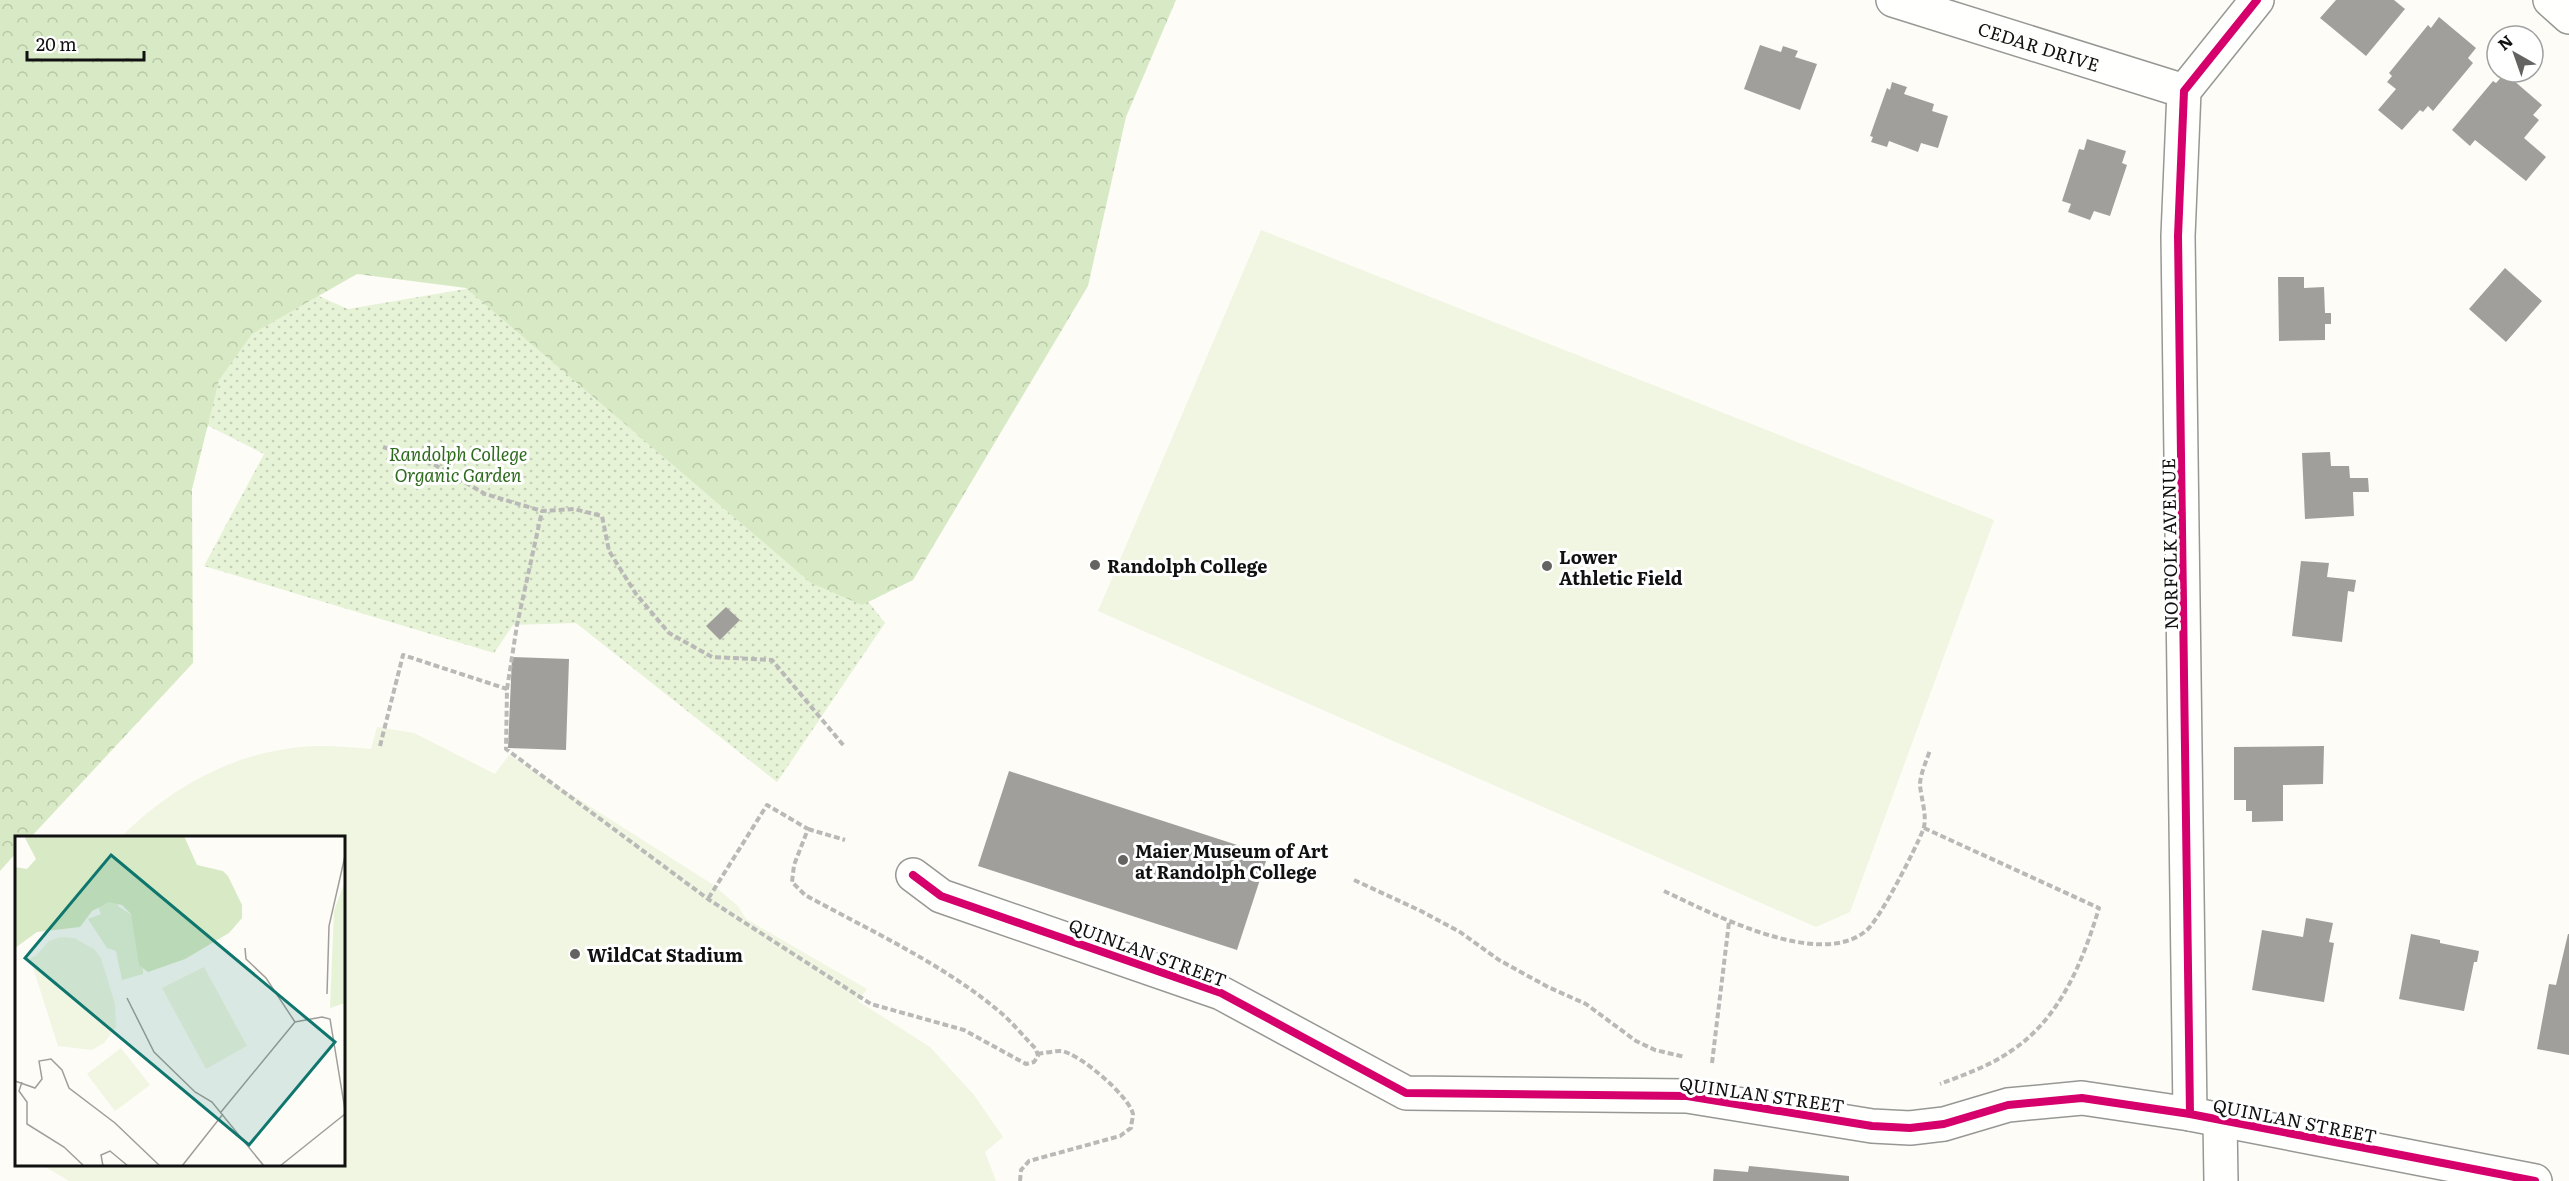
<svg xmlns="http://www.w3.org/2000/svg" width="2569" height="1181" font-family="Literata,serif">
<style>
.grass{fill:url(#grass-dots)}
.forest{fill:url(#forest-crowns)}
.pitch{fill:#f0f6e1}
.building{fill:#a19f9c}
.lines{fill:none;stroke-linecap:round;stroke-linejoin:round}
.street-casing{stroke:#979795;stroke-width:36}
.path{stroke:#b9b9b8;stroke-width:4;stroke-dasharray:6 3;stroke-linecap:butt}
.street{stroke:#fffffe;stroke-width:33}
.cycleway-casing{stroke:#fff;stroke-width:11}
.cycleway{stroke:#d6006c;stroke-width:8}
.poi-dot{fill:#646362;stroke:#fff;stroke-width:2}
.labels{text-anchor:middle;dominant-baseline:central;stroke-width:6;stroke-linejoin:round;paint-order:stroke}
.street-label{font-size:18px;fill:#111;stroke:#fff}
.park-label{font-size:18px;font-style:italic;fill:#2f6b1f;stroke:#fff}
.poi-label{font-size:18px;font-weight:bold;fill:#111;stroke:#fff;text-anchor:start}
.inset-road{fill:none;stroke:#9f9e9b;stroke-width:1.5}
.view{fill:#0f766e;fill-opacity:0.15;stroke:#0f766e;stroke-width:3}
.inset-edge{fill:none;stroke:#111;stroke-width:3}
</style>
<defs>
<pattern id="grass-dots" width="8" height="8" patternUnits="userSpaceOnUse" patternTransform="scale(1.5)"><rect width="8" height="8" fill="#e7f3d7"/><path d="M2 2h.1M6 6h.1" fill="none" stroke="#c5cfb8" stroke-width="1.8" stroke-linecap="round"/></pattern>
<pattern id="forest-crowns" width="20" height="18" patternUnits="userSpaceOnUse" patternTransform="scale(1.5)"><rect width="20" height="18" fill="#d8eac5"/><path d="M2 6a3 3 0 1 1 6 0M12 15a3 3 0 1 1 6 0" fill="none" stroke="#b8c8a8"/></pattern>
</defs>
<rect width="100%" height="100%" fill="#fdfcf7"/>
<path class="grass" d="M188,238L348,309L477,287L863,595L885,623L777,782L576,623L513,625L494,653L204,566L264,454L102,372Z"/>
<path class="forest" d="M0,0H1176L1126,117L1088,286L913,580L862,605L811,583L466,288L357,274L252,334L219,380L192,489L193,663L31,837L16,838V853L0,871Z"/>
<path class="pitch" d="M1261,230L1994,520L1850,912L1816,927L1098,611Z
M377,727L414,733L495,774L509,755L712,884L738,906L746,919L867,989L858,1001L930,1047L974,1095L1003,1137L985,1152L996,1181H69L42,1165L344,1164V838L121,837C168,790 227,756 293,748C319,744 345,747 371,749Z"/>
<path class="building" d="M2336,0H2394L2405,9L2366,56L2320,18Z
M2439,17L2476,48L2468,58L2473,63L2433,111L2428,106L2423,112L2420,110L2402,130L2378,110L2396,89L2387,82L2392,76L2389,73L2428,25L2431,28Z
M1760,45L1781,52L1783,46L1798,51L1795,57L1817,64L1800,110L1744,89Z
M2505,73L2542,105L2533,115L2539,120L2524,138L2546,157L2526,181L2475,140L2470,146L2452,130L2493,81L2496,83Z
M1892,82L1907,87L1904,94L1934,104L1932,111L1948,116L1938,148L1921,143L1918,152L1889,141L1887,147L1871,142L1873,137L1870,136L1887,88L1890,90Z
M2087,139L2126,151L2122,163L2127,165L2110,216L2094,211L2090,220L2068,212L2071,204L2062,201L2079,149L2084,150Z
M2505,268L2542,301L2506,342L2469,309Z
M2278,277H2304V288L2324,287L2325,313H2331V324H2325V340L2279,341Z
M2330,452L2331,466H2349L2350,478H2368L2369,492H2353L2354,516L2305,519L2302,453Z
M2301,561L2329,563L2327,577L2356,580L2354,592L2348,591L2342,642L2292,636Z
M726,607L740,620L720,640L706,626Z
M512,657L569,659L566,750L508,748Z
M2324,746L2323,784L2283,785V821L2252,822V811H2246V800H2234V747Z
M1009,771L1268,855L1237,950L978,866Z
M2306,918L2333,923L2329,942L2334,943L2324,1002L2252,990L2262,930L2303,937Z
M2411,934L2440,940V943L2479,951L2477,962H2474L2464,1011L2399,999Z
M2568,934H2569V1055L2537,1049L2549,984L2556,985Z
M1749,1166L1849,1176V1181H1713L1714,1169L1748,1172Z"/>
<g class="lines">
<g class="street-casing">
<g id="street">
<path id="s1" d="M1893,0L2184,91"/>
<path d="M2550,0L2569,17"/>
<path d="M913,875L941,896L1221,993L1406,1093L1687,1096L1872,1126L1910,1128L1944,1124L2008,1105L2082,1098L2190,1114L2535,1181"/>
<path d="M2190,1114L2178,236L2184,91L2257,0"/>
<path d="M2220,1121L2221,1181"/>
</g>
</g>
<path class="path" d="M383,447L435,465L485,494L542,511L574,509L602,516L609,551L636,594L669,633L712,657L772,660L844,746
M507,689L517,625L542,511
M380,746L403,655L507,689L506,749L708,899L871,1004L964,1030L1026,1064L1034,1062L1038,1056L1036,1049C1024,1037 1013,1023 1000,1012C943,964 871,931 805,895L792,882L794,865L808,829L767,805L708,899
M1924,828L2099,908C2083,961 2060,1019 2011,1051C1990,1066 1963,1075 1940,1084
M808,829L845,840
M1354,880L1421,911L1460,932L1499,960L1548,987L1586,1004L1636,1041L1655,1050L1685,1057
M1664,891C1711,913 1820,971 1867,930C1881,917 1915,850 1923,830C1928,818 1921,798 1920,785C1920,774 1927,760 1930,750
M1712,1063L1729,922
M1020,1181L1021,1170L1029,1161L1120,1136L1131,1128C1131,1124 1133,1118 1133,1114C1129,1096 1079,1053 1061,1051C1053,1051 1045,1053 1037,1054"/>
<use href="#street" class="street"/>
<g class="cycleway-casing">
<path id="cycleway" d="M913,875L941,896L1221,993L1406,1093L1687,1096L1872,1126L1910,1128L1944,1124L2008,1105L2082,1098L2190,1114L2535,1181
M2190,1114L2178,236L2184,91L2257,0"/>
</g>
<use href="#cycleway" class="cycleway"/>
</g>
<g class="poi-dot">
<circle cx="1095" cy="565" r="6"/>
<circle cx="1547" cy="566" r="6"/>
<circle cx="1123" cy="860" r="6"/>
<circle cx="575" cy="954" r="6"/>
</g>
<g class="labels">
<g class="street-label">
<text stroke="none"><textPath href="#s1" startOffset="153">CEDAR DRIVE</textPath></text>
<text transform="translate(2169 544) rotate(-91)">NORFOLK AVENUE</text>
<text transform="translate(1148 952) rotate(20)">QUINLAN STREET</text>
<text transform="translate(1762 1094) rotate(8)">QUINLAN STREET</text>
<text transform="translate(2295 1120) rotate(11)">QUINLAN STREET</text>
</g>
<g class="park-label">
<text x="458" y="453">Randolph College<tspan x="458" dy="21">Organic Garden</tspan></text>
</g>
<g class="poi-label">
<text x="1559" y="556">Lower<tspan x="1559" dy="21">Athletic Field</tspan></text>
<text x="1107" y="565">Randolph College</text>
<text x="1135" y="850">Maier Museum of Art<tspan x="1135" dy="21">at Randolph College</tspan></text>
<text x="587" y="954">WildCat Stadium</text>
</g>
</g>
<g transform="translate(15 836)">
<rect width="330" height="330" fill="#fdfcf7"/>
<path d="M95,53L104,71L117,79L128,134V138L107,144L101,115L92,112L73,83L86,78L78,59Z" fill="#e7f3d7"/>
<path d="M9,0H169L182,29L208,35L213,40L227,69V82L214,97L170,123L133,136L124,129L116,78L107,69L94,66L77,75L65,91L22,96L0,112V31L12,33L21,23Z" fill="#d8eac5"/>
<path d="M330,45V167L315,172L319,75Z" fill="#e7f3d7"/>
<path d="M46,101L59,102L79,113L86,122L100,168L101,191L89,207L77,214L43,210L15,122L21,120L34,105ZM189,131L232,210L191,233L147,152ZM106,212L135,249L100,275L72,238Z" fill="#f0f6e1"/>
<path class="inset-road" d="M230,112L231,123L251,142L280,186M312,158L314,90L330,20M112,162L139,216L180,256L197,266L249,330M0,245L20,252L27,243L24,225L36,223L47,234L54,252L100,287L145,330M7,246L4,255L12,266V288L49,311L69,330M206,276L280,186L307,181L315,183L330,274M88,330L86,319L95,315L113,330M167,330L208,278M265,330L330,278"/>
<path class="view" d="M96,19L320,206L234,309L10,122Z"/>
<rect width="330" height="330" class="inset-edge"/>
</g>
<g transform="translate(2515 54) rotate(320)"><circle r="28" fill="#ffffff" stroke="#a0a0a0" stroke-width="1.5"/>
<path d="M0-4.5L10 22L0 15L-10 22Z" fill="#646362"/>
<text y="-9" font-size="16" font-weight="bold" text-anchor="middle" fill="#111111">N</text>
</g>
<path d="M27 51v9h117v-9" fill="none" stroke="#111111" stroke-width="3"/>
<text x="36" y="51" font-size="18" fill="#111111" stroke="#ffffff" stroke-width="4.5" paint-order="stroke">20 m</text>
</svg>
